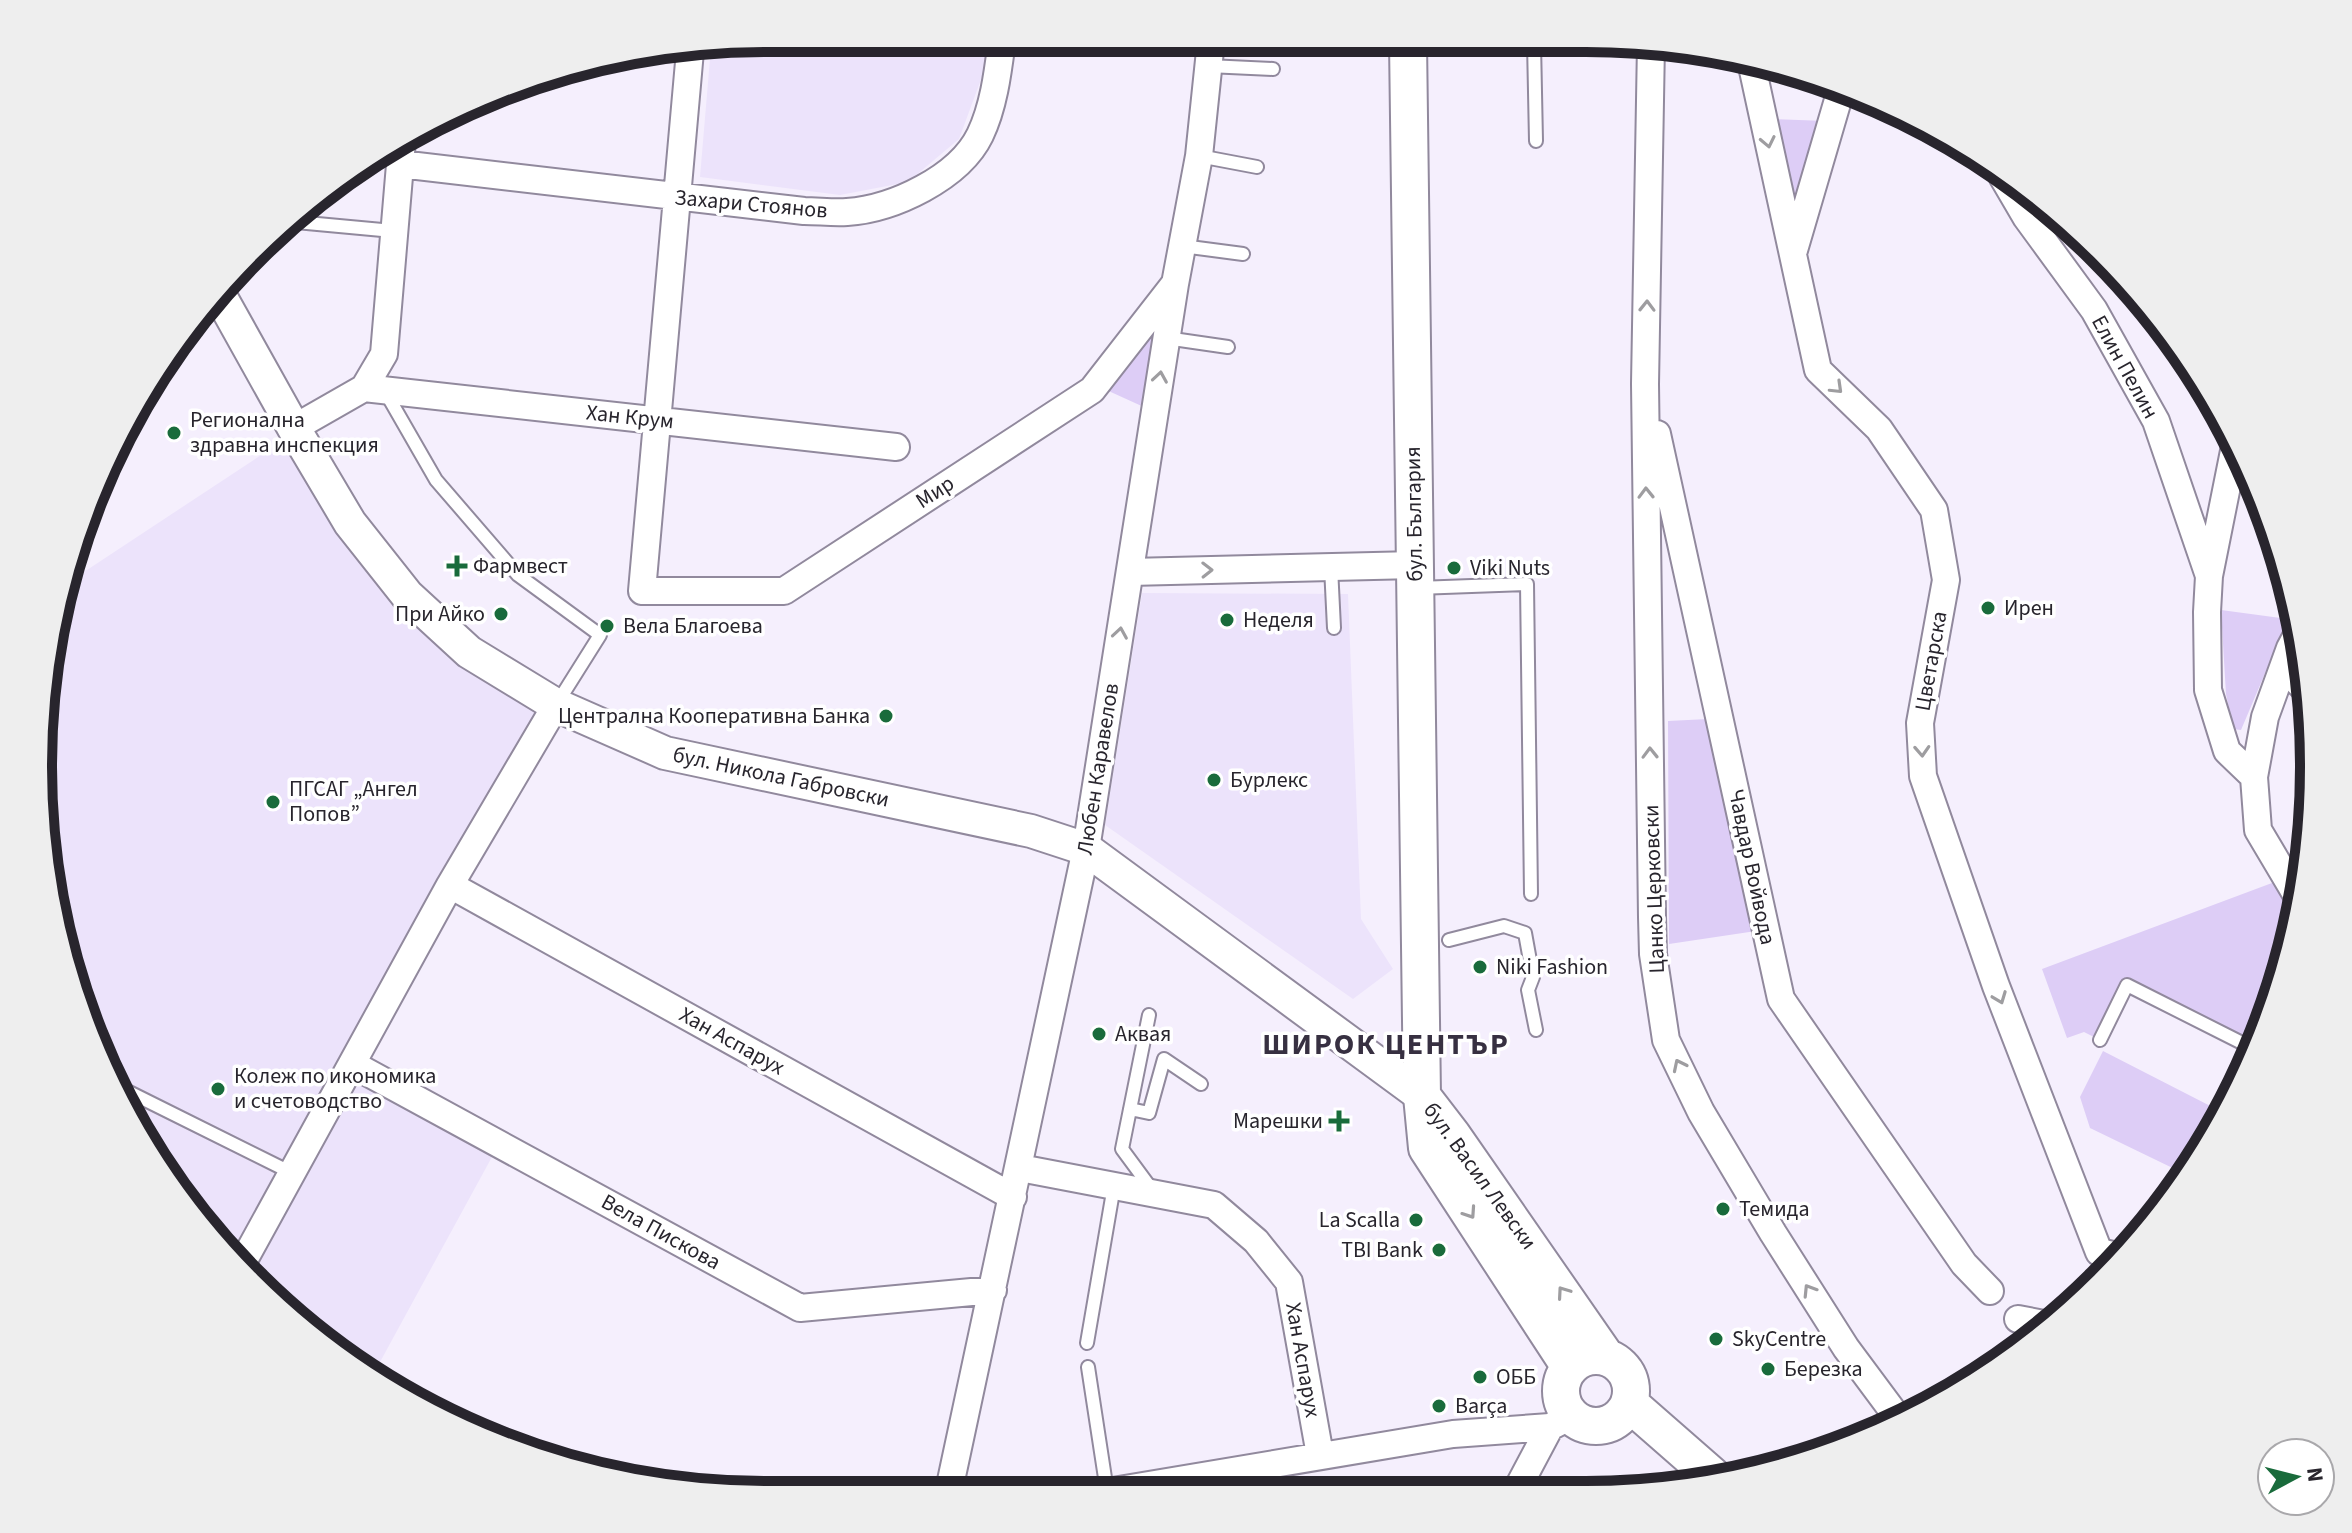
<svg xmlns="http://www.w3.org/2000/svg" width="2352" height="1533" font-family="'Source Sans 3',sans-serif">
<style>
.built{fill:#ece3fb}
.green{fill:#ddcdf6}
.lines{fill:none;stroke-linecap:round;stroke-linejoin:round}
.service-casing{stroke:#91899d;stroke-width:16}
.minor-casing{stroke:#91899d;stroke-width:30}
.tertiary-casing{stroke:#91899d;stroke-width:36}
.secondary-casing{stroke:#91899d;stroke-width:40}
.service{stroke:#fff;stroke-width:12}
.minor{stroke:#fff;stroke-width:26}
.tertiary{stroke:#fff;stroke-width:32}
.secondary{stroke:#fff;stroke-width:36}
.oneway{stroke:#9e9da0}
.poi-dot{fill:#196b3b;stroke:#fff;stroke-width:3}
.labels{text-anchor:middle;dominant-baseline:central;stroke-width:7;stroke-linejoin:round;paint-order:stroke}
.street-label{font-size:22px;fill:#28252d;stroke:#fff}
.poi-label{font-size:22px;fill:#28252d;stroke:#fff;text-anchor:start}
.district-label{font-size:30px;font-weight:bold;letter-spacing:2px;fill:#373041;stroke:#fff}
.rim{fill:none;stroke:#28252d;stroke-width:10}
</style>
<rect width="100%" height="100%" fill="#f5effd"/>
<path class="built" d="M767,38L988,40L983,74L959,139L908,182L840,195L700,177L711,47Z
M296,432L407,595L556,705L352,1064L499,1144L374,1373L286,1314L136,1131L63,955L40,718L73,574L87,570Z
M1142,593L1348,594L1361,919L1393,969L1353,999L1105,825Z"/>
<path class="green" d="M1769,119L1826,121L1793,236Z
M1156,329L1146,408L1102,388Z
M2221,610L2288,619L2241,730L2233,729L2226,694Z
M1708,719L1756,931L1669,944L1668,721Z
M2288,877L2299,899L2275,1001L2254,1049L2127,985L2100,1040L2084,1032L2067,1038L2042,969Z
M2103,1051L2224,1113L2216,1131L2185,1174L2090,1128L2080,1097Z"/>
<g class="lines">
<g class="service-casing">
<path id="service" d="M1534,43L1536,141
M1208,66L1273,69
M1199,156L1257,167
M296,222L393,231
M1182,246L1243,254
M1166,338L1228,347
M386,393L436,480L518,575L600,635L556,705
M1331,567L1334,628
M1417,588L1527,584L1531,894
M2281,675L2310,704
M1449,940L1504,926L1525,933L1533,977L1528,990L1536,1030
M1149,1015L1122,1149L1153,1191
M2100,1040L2127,985L2254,1049
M117,1086L292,1173
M1130,1109L1149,1113L1164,1059L1201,1084
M1087,1343L1114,1186
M1088,1367L1107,1491
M1272,1463L1277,1492"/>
</g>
<g class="minor-casing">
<path id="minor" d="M1651,44L1645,384L1652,917L1653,954L1666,1040L1701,1112L1773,1233L1846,1348L1901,1422
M690,51L642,591H784L1092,390L1173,286
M1752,66L1818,370L1879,429L1934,510L1946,580L1920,723L1923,776L1996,986L2099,1252L2122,1257
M400,164L804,211C818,211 833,213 847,212C893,209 959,178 980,135C994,106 998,71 1002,40
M2002,176L2026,217L2094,310L2156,421L2209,576
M1794,250L1840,93
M364,388L896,447
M294,428L364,388L384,354L402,141
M1657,434L1781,999L1964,1264L1990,1291
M2236,441L2209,576L2207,612L2208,690L2227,751L2254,777
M1130,572L1415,565
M2298,633L2290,648L2265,717L2254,777L2258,830L2299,899
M450,885L1013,1197
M352,1064L800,1308L993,1290
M1020,1168L1214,1205L1256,1241L1289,1282L1320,1455
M243,1262L450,885L556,705
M2018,1319L2049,1325
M949,1490L1086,849L1175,284L1199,156L1211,41
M1113,1491L1453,1434L1550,1427
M1515,1493L1550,1427L1571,1416"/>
</g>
<g class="tertiary-casing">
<path id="tertiary" d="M219,294L296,432L350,523L407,595L469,652L556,705L665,753L1031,831L1086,849L1422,1096"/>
</g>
<g class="secondary-casing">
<path id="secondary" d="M1408,42L1422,1096L1427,1148L1570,1367
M1422,1096L1452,1135L1606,1357
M1561 1391a35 35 0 1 1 70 0a35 35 0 1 1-70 0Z
M1629,1403L1717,1480"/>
</g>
<use href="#service" class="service"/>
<use href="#minor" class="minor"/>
<use href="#tertiary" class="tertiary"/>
<use href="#secondary" class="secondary"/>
</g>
<defs><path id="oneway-chevron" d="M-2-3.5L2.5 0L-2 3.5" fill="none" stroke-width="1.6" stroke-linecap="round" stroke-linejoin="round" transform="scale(2)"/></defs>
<g class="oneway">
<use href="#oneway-chevron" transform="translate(1768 142) rotate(78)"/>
<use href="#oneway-chevron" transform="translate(1647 306) rotate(-89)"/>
<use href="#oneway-chevron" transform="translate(1160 377) rotate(-81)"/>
<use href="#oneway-chevron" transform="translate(1837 388) rotate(44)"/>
<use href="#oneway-chevron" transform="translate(1646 493) rotate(-91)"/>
<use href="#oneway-chevron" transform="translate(1207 570) rotate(-1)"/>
<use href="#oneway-chevron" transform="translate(1120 633) rotate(-81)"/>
<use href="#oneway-chevron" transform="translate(1922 751) rotate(87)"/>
<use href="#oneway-chevron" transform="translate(1650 753) rotate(-91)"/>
<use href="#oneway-chevron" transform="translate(2000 998) rotate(69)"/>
<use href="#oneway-chevron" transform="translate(1679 1065) rotate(-116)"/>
<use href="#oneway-chevron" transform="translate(1470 1213) rotate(56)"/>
<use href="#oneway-chevron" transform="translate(1809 1290) rotate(-122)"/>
<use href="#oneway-chevron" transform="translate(1563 1292) rotate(-125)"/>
</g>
<g class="poi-dot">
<circle cx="174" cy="433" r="8"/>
<path d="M453 554h8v8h8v8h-8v8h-8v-8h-8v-8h8z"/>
<circle cx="1454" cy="568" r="8"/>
<circle cx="1988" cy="608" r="8"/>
<circle cx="501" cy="614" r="8"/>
<circle cx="1227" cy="620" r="8"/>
<circle cx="607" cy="626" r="8"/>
<circle cx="886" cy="716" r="8"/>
<circle cx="1214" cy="780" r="8"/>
<circle cx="273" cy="802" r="8"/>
<circle cx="1480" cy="967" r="8"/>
<circle cx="1099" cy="1034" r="8"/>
<circle cx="218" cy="1089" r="8"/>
<path d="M1335 1109h8v8h8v8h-8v8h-8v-8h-8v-8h8z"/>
<circle cx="1723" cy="1209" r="8"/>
<circle cx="1416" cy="1220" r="8"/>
<circle cx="1439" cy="1250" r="8"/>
<circle cx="1716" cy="1339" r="8"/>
<circle cx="1768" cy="1369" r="8"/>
<circle cx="1480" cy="1377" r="8"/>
<circle cx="1439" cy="1406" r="8"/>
</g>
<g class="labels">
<g class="street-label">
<text transform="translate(751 204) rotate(5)">Захари Стоянов</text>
<text transform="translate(2125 367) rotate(61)">Елин Пелин</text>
<text transform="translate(630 417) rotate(6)">Хан Крум</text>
<text transform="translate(935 492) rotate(-33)">Мир</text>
<text transform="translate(1414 514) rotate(-91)">бул. България</text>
<text transform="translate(1931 661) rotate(-80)">Цветарска</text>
<text transform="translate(1098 769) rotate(-81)">Любен Каравелов</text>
<text transform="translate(781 777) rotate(12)">бул. Никола Габровски</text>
<text transform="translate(1752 867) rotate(78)">Чавдар Войвода</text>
<text transform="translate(1654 889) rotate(-92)">Цанко Церковски</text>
<text transform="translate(732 1041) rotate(29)">Хан Аспарух</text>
<text transform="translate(1480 1176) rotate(54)">бул. Васил Левски</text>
<text transform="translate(661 1232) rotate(29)">Вела Пискова</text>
<text transform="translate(1303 1360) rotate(80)">Хан Аспарух</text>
</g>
<g class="poi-label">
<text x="190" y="420">Регионална<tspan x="190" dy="25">здравна инспекция</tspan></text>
<text x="473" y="566">Фармвест</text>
<text x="1470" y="568">Viki Nuts</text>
<text x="2004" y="608">Ирен</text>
<text x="485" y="614" text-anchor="end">При Айко</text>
<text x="1243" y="620">Неделя</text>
<text x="623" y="626">Вела Благоева</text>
<text x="870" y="716" text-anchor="end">Централна Кооперативна Банка</text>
<text x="1230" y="780">Бурлекс</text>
<text x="289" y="789">ПГСАГ „Ангел<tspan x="289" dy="25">Попов”</tspan></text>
<text x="1496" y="967">Niki Fashion</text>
<text x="1115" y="1034">Аквая</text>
<text x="234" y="1076">Колеж по икономика<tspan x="234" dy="25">и счетоводство</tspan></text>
<text x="1323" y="1121" text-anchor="end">Марешки</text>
<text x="1739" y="1209">Темида</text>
<text x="1400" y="1220" text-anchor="end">La Scalla</text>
<text x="1423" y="1250" text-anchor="end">TBI Bank</text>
<text x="1732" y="1339">SkyCentre</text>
<text x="1784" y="1369">Березка</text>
<text x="1496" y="1377">ОББ</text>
<text x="1455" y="1406">Barça</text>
</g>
<g class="district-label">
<text x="1386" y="1044">ШИРОК ЦЕНТЪР</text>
</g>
</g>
<path d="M0 0H2352V1533H0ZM766 52H1586A714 714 0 0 1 2300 766V767A714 714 0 0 1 1586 1481H766A714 714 0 0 1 52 767V766A714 714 0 0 1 766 52Z" fill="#eee" fill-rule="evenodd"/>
<path class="rim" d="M766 52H1586A714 714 0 0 1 2300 766V767A714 714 0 0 1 1586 1481H766A714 714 0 0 1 52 767V766A714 714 0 0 1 766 52Z"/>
<g transform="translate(2296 1477) rotate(83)"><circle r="38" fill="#ffffff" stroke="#a9a8ab" stroke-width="2"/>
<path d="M0-6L14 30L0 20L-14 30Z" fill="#196b3b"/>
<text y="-12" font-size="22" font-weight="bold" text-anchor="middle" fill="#28252d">N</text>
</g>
</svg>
